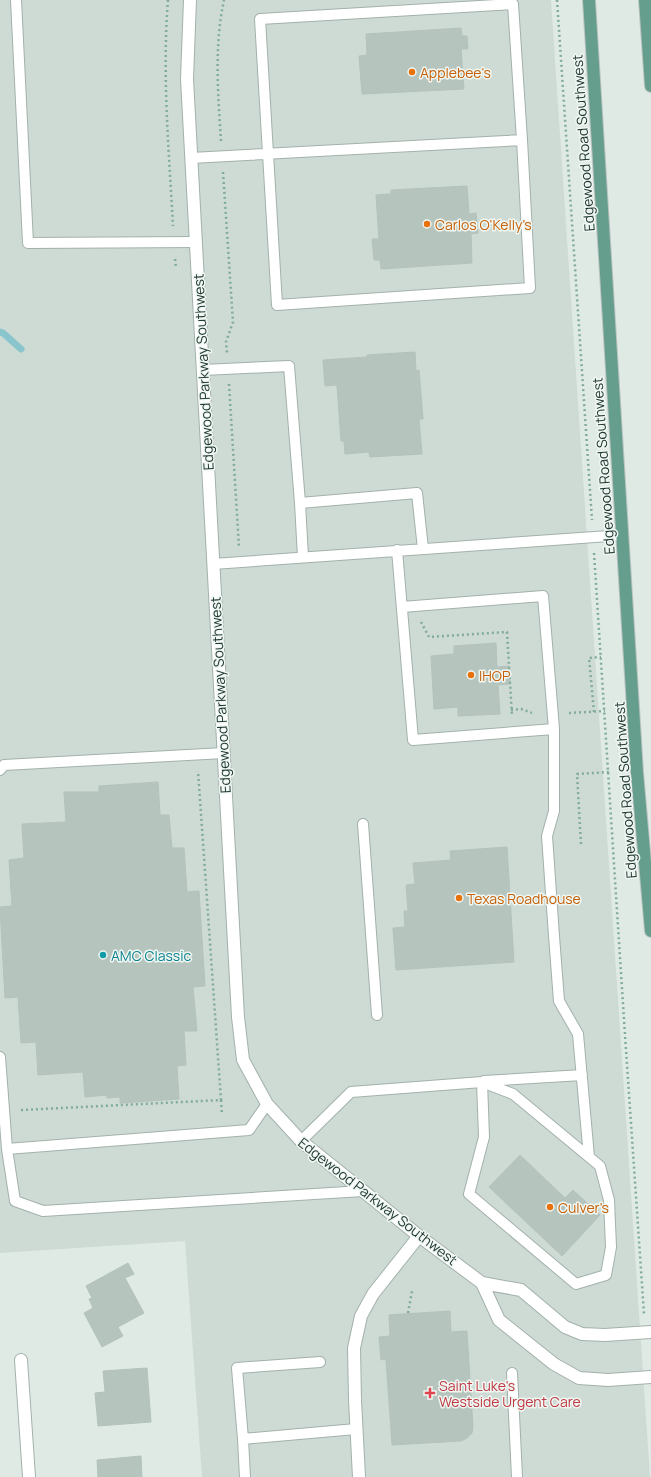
<svg xmlns="http://www.w3.org/2000/svg" width="651" height="1477" font-family="Manrope,sans-serif">
<style>
.built{fill:#cedad4}
.lines{fill:none;stroke-linecap:round;stroke-linejoin:round}
.stream{stroke:#8ac5cd;stroke-width:7}
.building{fill:#b5c5be;stroke:#b3c3bc}
.service-casing{stroke:#a3b1ac;stroke-width:12}
.minor-casing{stroke:#a3b1ac;stroke-width:14}
.primary-casing{stroke:#bcc4c2;stroke-width:14}
.path{stroke:#81ac9d;stroke-width:2.5;stroke-dasharray:2 3;stroke-linecap:butt}
.service{stroke:#fff;stroke-width:10}
.minor{stroke:#fff;stroke-width:12}
.primary{stroke:#669e8d;stroke-width:12}
.food-dot{fill:#e8710a;stroke:#f0f7f3;stroke-width:1.5}
.culture-dot{fill:#0f9aa8;stroke:#f0f7f3;stroke-width:1.5}
.health-dot{fill:#e0444e;stroke:#f0f7f3;stroke-width:1.5}
.labels{text-anchor:middle;dominant-baseline:central;stroke-width:3;stroke-linejoin:round;paint-order:stroke}
.food-label{font-size:14px;fill:#c56008;stroke:#f0f7f3;text-anchor:start}
.street-label{font-size:14px;fill:#213932;stroke:#f0f7f3}
.culture-label{font-size:14px;fill:#0d838f;stroke:#f0f7f3;text-anchor:start}
.health-label{font-size:14px;fill:#be3a42;stroke:#f0f7f3;text-anchor:start}
</style>
<rect width="100%" height="100%" fill="#e0eae5"/>
<path class="built" d="M0,0H551L650,1477H202L185,1241L0,1253Z"/>
<g class="lines">
<path class="stream" d="M0,332L3,333L21,349"/>
</g>
<path class="building" d="M461,28L462,36H467L468,49H461L464,89L362,94L359,56L367,55L366,34Z
M467,186L469,214L476,213L478,233L471,234L472,263L381,269L380,260H374L372,239H379L376,195L391,194V190Z
M415,352L416,371L419,370L423,419H419L422,454L370,457L369,452L345,454L344,441H341L337,385L325,386L323,360L367,357V355Z
M496,643L497,667L509,666L510,684L498,685L500,714L458,716V707L434,709L431,656L454,654V646Z
M158,782L160,815H169L172,848H184L187,892L199,891L205,986L193,987L197,1031H184L186,1065L177,1066L179,1099L120,1103V1097L107,1098V1095L85,1097L83,1072L38,1075L36,1042L21,1043L18,997L5,998L0,907L12,906L9,860L24,858L22,824L66,822L64,792H99V786Z
M507,847L514,962L396,970L393,928L405,927L404,911H408L406,885L415,884L413,863L451,860L450,851Z
M520,1155L565,1198L573,1190L600,1215L562,1256L489,1187Z
M128,1263L134,1274L125,1278L144,1313L118,1327L123,1336L102,1347L84,1313L93,1308L89,1299L92,1298L86,1286Z
M450,1311L451,1332L467,1331L473,1427L472,1433L467,1438L461,1441L392,1445L386,1359L381,1360L379,1337L390,1336L389,1315Z
M147,1368L151,1422L98,1426L95,1393L105,1392L103,1371Z
M141,1456L142,1477H98L97,1460Z"/>
<g class="lines">
<g class="service-casing">
<path id="service" d="M16,0L28,243L196,242
M191,158L522,140L530,288L277,305L260,19L513,4L522,140
M203,370L289,366L300,503
M397,550L413,740L554,729L543,596L402,607
M303,557L300,503L417,493L423,549
M213,564L623,535
M554,729V811L547,836L554,936L559,1001L578,1034L589,1157
M0,770L4,765L224,753
M363,824L377,1015
M0,1057L7,1149L249,1130L267,1104
M484,1081L582,1075
M301,1141L351,1092L482,1082L484,1137L469,1194L576,1284L606,1275L611,1247L609,1200L600,1166L513,1094L482,1082
M7,1149L15,1201L43,1211L363,1191
M512,1373L517,1477
M243,1439L237,1368L320,1362
M245,1477L243,1439L356,1429"/>
</g>
<g class="minor-casing">
<path id="minor" d="M190,0L187,79L238,1017L243,1060L267,1104L301,1141L419,1236L482,1283L521,1290L565,1327L582,1334L605,1335L651,1332
M482,1283L499,1320L554,1364L579,1378L608,1380L651,1377
M21,1360L29,1477
M359,1477L355,1400L354,1348L361,1316L373,1294L419,1236"/>
</g>
<g class="primary-casing">
<path id="primary" d="M589,0L637,772L651,931
M645,0L651,86"/>
</g>
<path class="path" d="M168,0C162,75 169,151 173,226
M557,0L592,520
M221,141C218,94 214,46 224,0
M223,172L233,322L226,342L227,353
M175,259L176,268
M229,384L239,547
M594,553L625,1035L644,1314
M421,622L429,637L507,632L512,716
M511,710L521,709L532,713
M594,712L589,658L601,657
M569,713L605,711
M581,844L577,774L609,772
M221,1100L222,1115
M21,1110L221,1100L198,771
M408,1313L412,1291"/>
<use href="#service" class="service"/>
<use href="#minor" class="minor"/>
<use href="#primary" class="primary"/>
</g>
<g class="food-dot">
<circle cx="412" cy="72" r="4"/>
<circle cx="427" cy="224" r="4"/>
<circle cx="471" cy="675" r="4"/>
<circle cx="459" cy="898" r="4"/>
<circle cx="550" cy="1207" r="4"/>
</g>
<circle class="culture-dot" cx="103" cy="955" r="4"/>
<path class="health-dot" d="M428 1387h4v4h4v4h-4v4h-4v-4h-4v-4h4z"/>
<g class="labels">
<g class="food-label">
<text x="420" y="72">Applebee's</text>
<text x="435" y="224">Carlos O'Kelly's</text>
<text x="479" y="675">IHOP</text>
<text x="467" y="898">Texas Roadhouse</text>
<text x="558" y="1207">Culver's</text>
</g>
<g class="street-label">
<text transform="translate(583 143) rotate(-94)">Edgewood Road Southwest</text>
<text transform="translate(203 372) rotate(-93)">Edgewood Parkway Southwest</text>
<text transform="translate(603 466) rotate(-94)">Edgewood Road Southwest</text>
<text transform="translate(220 695) rotate(-93)">Edgewood Parkway Southwest</text>
<text transform="translate(625 790) rotate(-94)">Edgewood Road Southwest</text>
<text transform="translate(378 1201) rotate(38)">Edgewood Parkway Southwest</text>
</g>
<g class="culture-label">
<text x="111" y="955">AMC Classic</text>
</g>
<g class="health-label">
<text x="439" y="1385">Saint Luke's<tspan x="439" dy="16">Westside Urgent Care</tspan></text>
</g>
</g>
</svg>
